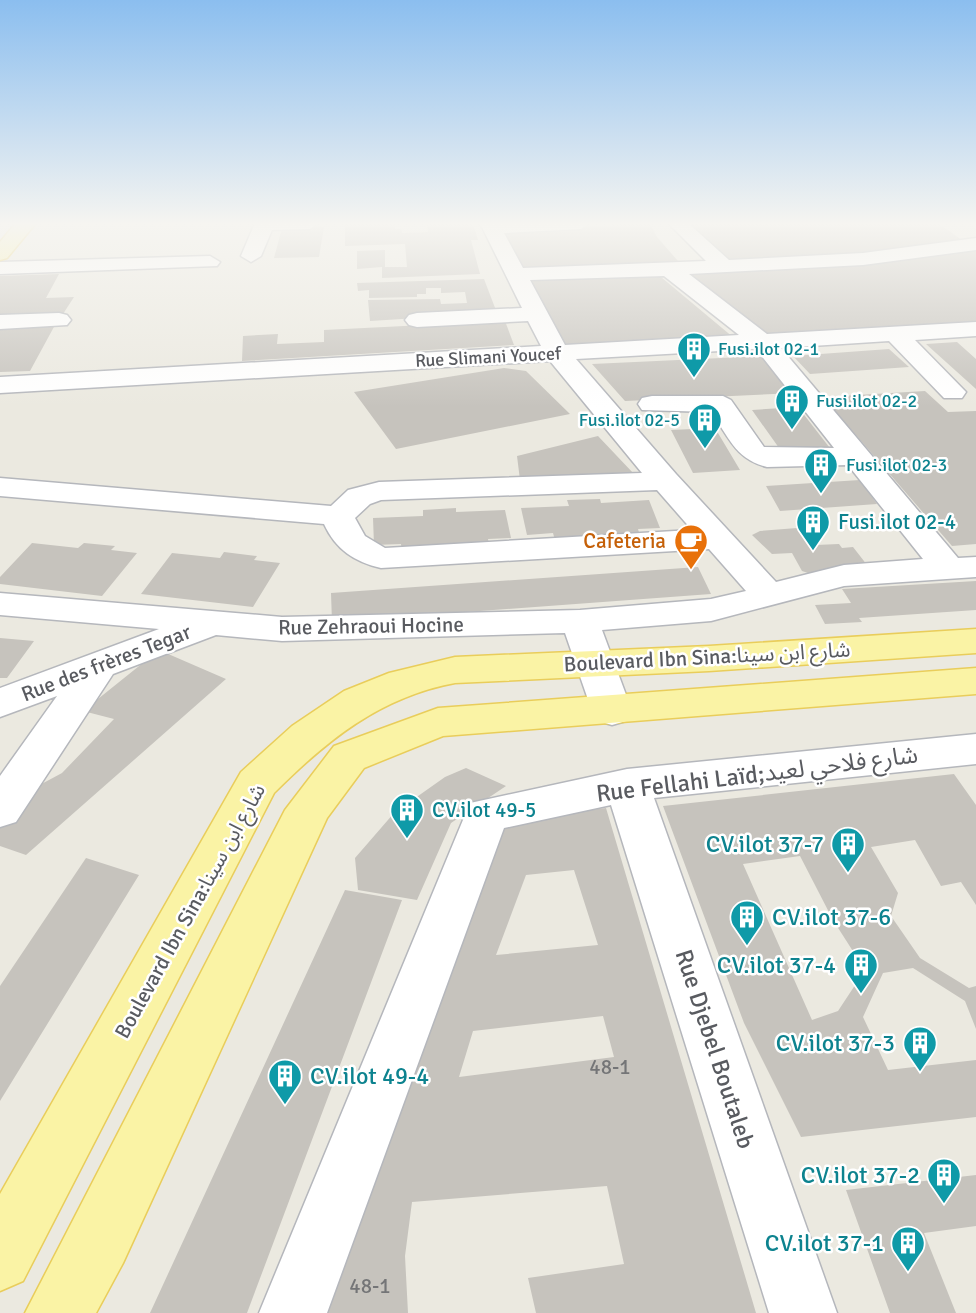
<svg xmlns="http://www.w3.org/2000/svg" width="976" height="1313" font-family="Signika,'Noto Sans Arabic',sans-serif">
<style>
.building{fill:#c6c3bd;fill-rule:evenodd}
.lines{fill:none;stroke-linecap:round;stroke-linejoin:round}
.minor-casing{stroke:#b5b7bc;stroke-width:3}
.major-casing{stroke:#e9cd5b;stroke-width:3}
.minor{fill:#fff;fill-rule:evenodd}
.major{fill:#faf3a5;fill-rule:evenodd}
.labels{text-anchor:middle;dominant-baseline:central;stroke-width:5;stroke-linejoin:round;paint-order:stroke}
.far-culture-label{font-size:18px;fill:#0d838f;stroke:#fff;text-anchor:start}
.far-street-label{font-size:18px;fill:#595b60;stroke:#fff}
.culture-label{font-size:21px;fill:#0d838f;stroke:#fff;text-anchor:start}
.food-label{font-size:21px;fill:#c56008;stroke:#fff;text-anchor:end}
.street-label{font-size:21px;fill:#595b60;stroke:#fff}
.near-number-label{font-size:21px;fill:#747577}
.near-street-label{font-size:24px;fill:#595b60;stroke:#fff}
.near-culture-label{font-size:24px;fill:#0d838f;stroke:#fff;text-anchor:end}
</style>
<rect width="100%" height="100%" fill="#ebe9e0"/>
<path class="building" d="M359,223H394L395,229H401L402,233L428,232L427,223H473L478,240H471L480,274L382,278V267L357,269V251L385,250V267H407L405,244L345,246V225Z
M688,223H938L966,243L881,255L730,262Z
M639,224L651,225L657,237L678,261L553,270L516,269L497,231Z
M324,227L319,257L274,258L282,228Z
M976,249V323L768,340L677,270Z
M655,272L734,338L567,349L528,276Z
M59,274L46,298L74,297L63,314L0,315V276Z
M484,279L497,313L370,321L368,300L440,299L441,304L467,303L465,292L441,293V288H426V294H417V297L369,298V290L358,291L357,283Z
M505,321L514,345L242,361L243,336L278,334L277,344L324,342V330Z
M55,325L30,371L0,372V326Z
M957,342L976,359V389L926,344Z
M889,349L909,367L810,374L793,356Z
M766,356L796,393L625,401L592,364Z
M504,368L526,371L570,414L396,449L354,392Z
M925,391L948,412L976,411V544L952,546L823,397Z
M798,407L833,452L784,455L752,410Z
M715,428L740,470L693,473L671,430Z
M598,436L634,474L520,480L517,456Z
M860,480L877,504L780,511L766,486Z
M600,499L601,503L649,500L660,528L638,529L641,539L556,544L553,533L527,535L521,508L569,506L567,500Z
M456,508V512L505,510L511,538L488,539L490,549L402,554L401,544L374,545L373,518L423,516V510Z
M797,528L801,535L808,534L816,545L839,544L842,548L853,547L871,570L814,575L802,571L792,553L772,554L752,535L760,531Z
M32,543L78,548L84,543L115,546L111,550L137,553L102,596L0,584V577Z
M224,552L257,556L254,560L280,563L253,607L141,594L172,553L220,558Z
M698,567L711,594L332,622L331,593Z
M976,581V610L859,618L862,622L825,624L815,605L851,603L842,589Z
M0,638L34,641L7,678H0Z
M159,650L226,679L26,855L0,846V826L21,795L62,773L114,719L83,711Z
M466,768L506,786L451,823L417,900L358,890L355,858L394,813L445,777Z
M954,774L976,805V905L961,882L941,886L915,840L871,847L898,893L891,916L920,958L969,988L976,986V1029L965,1001L913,968L883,973L863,1017L888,1070L976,1060V1117L801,1137L744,1023L663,806ZM800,856L833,920L865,970L838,1011L812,1020L743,864Z
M606,808L756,1313H536L528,1278L624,1264L607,1186L412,1202L405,1256L408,1313H323L367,1205L428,1035L497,821ZM574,870L598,945L496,955L526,875ZM603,1016L614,1057L459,1077L473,1031Z
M86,858L139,875L0,1101V986Z
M345,890L402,900L247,1313H150Z
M976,1175V1226L924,1233L956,1313H890L846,1190Z"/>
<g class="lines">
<g class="minor-casing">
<path id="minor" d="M255,223H319L310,229L272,230L261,256L251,262L241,256Z
M480,223H590L581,229L504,233L523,268L706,261L668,223H688L729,260L863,253L976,238V250L863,265L689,274L767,334L976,322V336L915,340L966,392L962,398H944L889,341L781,348L958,558L976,557V577L844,586L711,621L602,630L632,711L626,721L612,725L598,721L592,711L565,633L282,641L216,635L113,674L16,822L0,827V776L57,696L0,717V688L159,629L0,615V593L282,617L580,610L711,599L746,591L709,549L381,568C355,562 336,550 324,524L0,496V478L331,506L348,490L379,482L642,473L550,361L0,393V377L541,346L528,321L417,327L409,325L405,320L409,315L417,313L522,308ZM664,276L739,335L565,345L530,280ZM756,349L834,448L764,447L731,400L723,396H652L642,398L638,404L642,410L711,412C729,437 735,459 767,467L848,465L923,559L844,565L776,582L676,474L576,359ZM657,490L692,530L385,548L365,536L355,518L370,504L381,500Z
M210,256L220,262L217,266L0,274V262Z
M59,313L67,315L71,320L67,325L0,329V315Z
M976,734V764L654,798L837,1313H769L611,805L504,828L327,1313H259L470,803L627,769Z"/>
</g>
<g class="major-casing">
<path id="major" d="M16,223H36L7,258L0,260V242Z
M976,629V653L709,671L455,683C380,697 327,740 274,793L23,1281L0,1291V1194L241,772L292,726L344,691L389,673L455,657L709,646Z
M976,668V694L443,736L364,768L327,818L123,1263L96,1313H25L285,810L334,746L438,708Z"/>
</g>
<use href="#minor" class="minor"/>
<use href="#major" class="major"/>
</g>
<linearGradient id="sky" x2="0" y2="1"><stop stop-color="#8bbeef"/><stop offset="0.55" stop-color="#f6f5f1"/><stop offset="1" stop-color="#f6f5f1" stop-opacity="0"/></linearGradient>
<rect width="976" height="407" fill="url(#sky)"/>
<defs>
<g id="building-pin" transform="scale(1.75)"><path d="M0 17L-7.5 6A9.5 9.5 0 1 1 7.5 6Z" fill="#0f9aa8" stroke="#fff"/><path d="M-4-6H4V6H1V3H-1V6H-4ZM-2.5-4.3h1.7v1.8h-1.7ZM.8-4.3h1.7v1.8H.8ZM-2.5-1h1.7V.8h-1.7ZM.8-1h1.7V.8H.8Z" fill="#fff"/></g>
<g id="cafe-pin" transform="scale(1.75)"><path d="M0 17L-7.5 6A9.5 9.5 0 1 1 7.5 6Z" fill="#e8710a" stroke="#fff"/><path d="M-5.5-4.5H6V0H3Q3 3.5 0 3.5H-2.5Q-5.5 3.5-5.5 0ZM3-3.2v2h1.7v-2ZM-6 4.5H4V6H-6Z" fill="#fff"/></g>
</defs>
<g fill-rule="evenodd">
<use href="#building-pin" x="694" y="349"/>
<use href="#building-pin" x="792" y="401"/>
<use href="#building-pin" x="705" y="420"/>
<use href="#building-pin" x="821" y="465"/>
<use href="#building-pin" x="813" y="522"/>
<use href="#cafe-pin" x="691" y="541"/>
<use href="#building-pin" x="407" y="810"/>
<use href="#building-pin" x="848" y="844"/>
<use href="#building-pin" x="747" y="917"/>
<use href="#building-pin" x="861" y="965"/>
<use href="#building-pin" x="920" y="1043"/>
<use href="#building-pin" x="285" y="1076"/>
<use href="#building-pin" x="944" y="1175"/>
<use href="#building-pin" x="908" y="1243"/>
</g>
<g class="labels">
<g class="far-culture-label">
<text x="718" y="349">Fusi.ilot 02-1</text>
<text x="816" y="401">Fusi.ilot 02-2</text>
<text x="680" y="420" text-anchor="end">Fusi.ilot 02-5</text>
<text x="846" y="465">Fusi.ilot 02-3</text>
</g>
<g class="far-street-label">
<text transform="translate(488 357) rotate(-3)">Rue Slimani Youcef</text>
</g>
<g class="culture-label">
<text x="838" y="522">Fusi.ilot 02-4</text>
<text x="432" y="810">CV.ilot 49-5</text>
</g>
<g class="food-label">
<text x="666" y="541">Cafeteria</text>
</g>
<g class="street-label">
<text transform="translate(371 626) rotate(-1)">Rue Zehraoui Hocine</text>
<text transform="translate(707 657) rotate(-3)">Boulevard Ibn Sina:شارع ابن سينا</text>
<text transform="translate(106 663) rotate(-21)">Rue des frères Tegar</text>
<text transform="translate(190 911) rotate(-61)">Boulevard Ibn Sina:شارع ابن سينا</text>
</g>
<g class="near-number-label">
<text x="610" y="1067">48-1</text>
<text x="370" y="1286">48-1</text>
</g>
<g class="near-street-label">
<text transform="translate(757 774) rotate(-7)">Rue Fellahi Laïd;شارع فلاحي لعيد</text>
<text transform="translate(715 1049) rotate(72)">Rue Djebel Boutaleb</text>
</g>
<g class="near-culture-label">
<text x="824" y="844">CV.ilot 37-7</text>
<text x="772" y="917" text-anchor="start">CV.ilot 37-6</text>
<text x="836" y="965">CV.ilot 37-4</text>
<text x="895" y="1043">CV.ilot 37-3</text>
<text x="310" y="1076" text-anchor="start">CV.ilot 49-4</text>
<text x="920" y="1175">CV.ilot 37-2</text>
<text x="884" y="1243">CV.ilot 37-1</text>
</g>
</g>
</svg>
